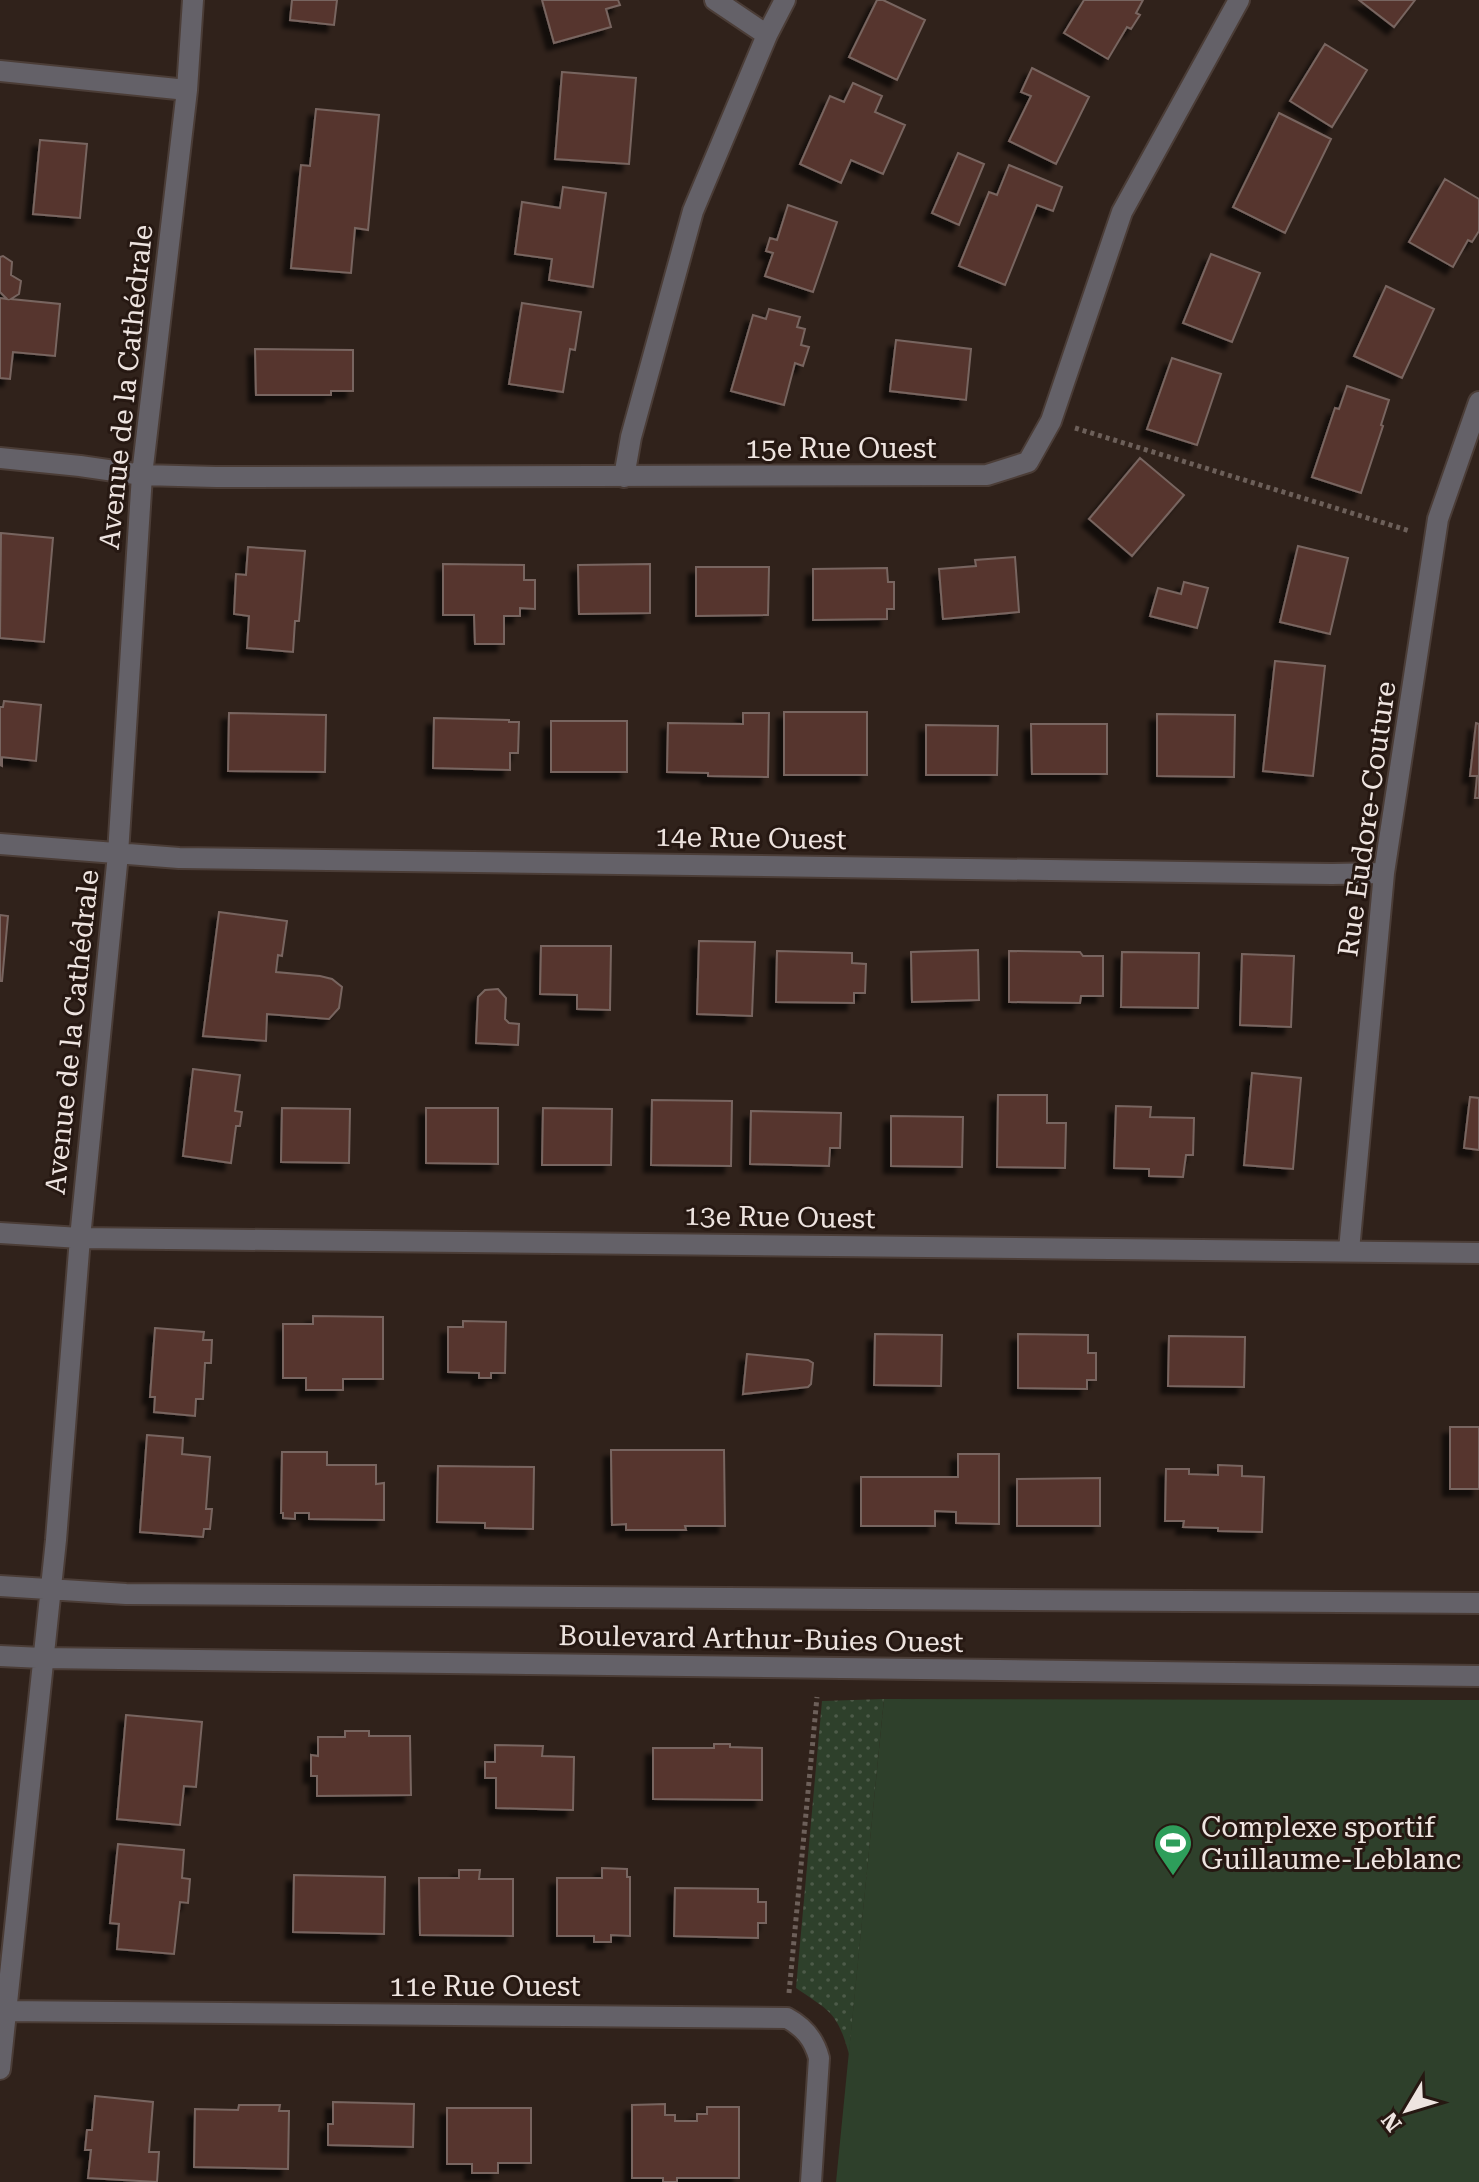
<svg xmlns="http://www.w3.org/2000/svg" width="1479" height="2182" font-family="'Roboto Serif',serif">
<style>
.grass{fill:url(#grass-dots)}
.park{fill:#2e402b}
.building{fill:#56362d;stroke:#786560;stroke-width:2;filter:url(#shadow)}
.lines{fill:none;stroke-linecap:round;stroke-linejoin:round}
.minor-casing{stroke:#4b3d37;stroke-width:24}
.path{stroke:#6d605a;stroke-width:5;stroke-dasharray:4 4;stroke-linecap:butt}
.minor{stroke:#646168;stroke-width:20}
.labels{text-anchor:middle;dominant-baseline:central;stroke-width:6;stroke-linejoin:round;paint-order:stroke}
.street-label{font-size:28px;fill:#eee4e0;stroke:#261812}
.poi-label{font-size:28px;fill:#eee4e0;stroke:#261812;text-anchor:start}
</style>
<defs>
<pattern id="grass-dots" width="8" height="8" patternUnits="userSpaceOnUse" patternTransform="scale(2)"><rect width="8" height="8" fill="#2e402b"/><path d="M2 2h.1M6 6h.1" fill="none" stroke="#4d5b49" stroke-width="1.8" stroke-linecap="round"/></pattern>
<filter id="shadow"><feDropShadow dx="-7" dy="7" stdDeviation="2" flood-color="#0009"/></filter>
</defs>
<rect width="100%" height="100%" fill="#30221b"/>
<path class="grass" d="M884,1699L849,2054C837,2012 831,2012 796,1988L822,1701Z"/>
<path class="park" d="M884,1699L1479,1700V2182H836Z"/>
<path class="building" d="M292,0H337L334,25L290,20Z
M542,0H618L620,5L606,9L611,27L554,43Z
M877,0H883L925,20L897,80L849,57Z
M1084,0H1143L1136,13L1140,15L1131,29L1127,27L1108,59L1064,33Z
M1359,0H1415L1394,27Z
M1325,44L1367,70L1332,127L1290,101Z
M1032,68L1089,97L1056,164L1009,141L1031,96L1021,92Z
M562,72L636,78L629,164L555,159Z
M853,83L882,96L875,112L905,125L883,174L851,160L841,183L800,164L830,96L844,102Z
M316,109L379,115L368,230L355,228L351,273L291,268L301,165L310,166Z
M1279,113L1331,139L1285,233L1233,207Z
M40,140L87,144L80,218L33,214Z
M958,153L984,164L959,225L932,213Z
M1009,165L1062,187L1053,211L1037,205L1005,285L959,266L989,192L997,195Z
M1445,179L1479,199V231L1472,242L1468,240L1453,267L1409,242Z
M563,187L606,193L593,287L549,280L552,259L515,254L522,202L560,208Z
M788,205L837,222L813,292L765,276L773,253L766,251L770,238L777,240Z
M1211,254L1260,273L1232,342L1183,323Z
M3,256L12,262L11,275L21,281L19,294L11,299L60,304L55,356L13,352L10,379L0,378V298L7,299L0,292V257Z
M1386,286L1434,309L1402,378L1354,356Z
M522,303L581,312L575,350L570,349L563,392L509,384Z
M769,309L800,317L797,327L805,329L801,345L809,347L803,366L795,363L784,405L731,391L753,315L766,319Z
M896,340L971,349L966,400L890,391Z
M255,349L353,350V391H331V395H256Z
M1172,358L1221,374L1197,445L1147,429Z
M1347,386L1389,400L1381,425L1383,426L1361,493L1312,477L1335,408L1339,409Z
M1140,458L1184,495L1132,556L1089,519Z
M1,533L53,538L44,642L0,638Z
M1298,546L1348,558L1330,634L1280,622Z
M248,547L305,551L299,621H295L293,652L247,648L249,616L234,614L236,574L246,575Z
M1015,557L1019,612L943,619L939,569L976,566L975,560Z
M443,564L524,565V580H535V609L520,608V616H504V644H475L474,615H443Z
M650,564V613L579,614L578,565Z
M696,567H769L768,615L696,616Z
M887,568L888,582H894V609H887V619L813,620V569Z
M1184,582L1208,588L1197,628L1150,616L1158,588L1181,594Z
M1275,661L1325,666L1313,776L1263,771Z
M4,701L41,705L36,761L2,757V766L0,765V707H3Z
M784,712H867V775H784Z
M229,713L326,715L325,772L228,771Z
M743,713H769L768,777L708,776V773L667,772L668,723L743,724Z
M1157,714L1235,715L1234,777L1157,776Z
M434,718L509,720V722H519L518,753H510V770L433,768Z
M551,721H627V772H551Z
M1476,723L1479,724V798H1475L1477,776H1470Z
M1031,724H1107V774H1032Z
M926,725L998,726L997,775H926Z
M219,912L287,921L282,956L278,955L276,972L320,976L332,979L342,987L339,1008L329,1019L267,1014L266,1041L203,1036Z
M0,915L8,916L2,981H0Z
M699,941L755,942L752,1016L697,1014Z
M541,946H611L610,1010L577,1009V995L540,994Z
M978,950L979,1000L912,1002L911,952Z
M777,951L852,953V963L866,964L865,993H854V1003L776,1002Z
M1009,951L1080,952L1083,956H1103V996H1081L1080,1003L1009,1002Z
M1122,952L1199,953L1198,1008L1121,1007Z
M1242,954L1294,956L1291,1027L1240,1025Z
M498,989L506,998L505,1019L509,1023L519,1024L518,1045L476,1043L478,997L485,990Z
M193,1069L240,1075L235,1111L242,1112L240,1126H236L231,1163L183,1156Z
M1252,1073L1301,1078L1293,1169L1244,1165Z
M998,1095H1047V1123H1066L1065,1168L997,1167Z
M1470,1097L1479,1098V1150L1464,1148Z
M652,1100L732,1101L731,1166L651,1165Z
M1116,1106L1151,1107L1150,1117L1194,1118L1193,1155H1186L1183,1177L1149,1176V1169L1114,1168Z
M282,1108L350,1109L349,1163L281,1162Z
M426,1108H498V1164L426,1163Z
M543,1108L612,1109L611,1165H542Z
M751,1111L841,1113L840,1148H830L829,1166L750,1164Z
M891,1116L963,1117L962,1167L891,1166Z
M313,1316L383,1317V1379H343V1390H306V1378H283V1324H313Z
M463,1321L506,1322L505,1373H491V1378H479V1373L448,1372V1327H463Z
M155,1328L204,1332L203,1340H212L211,1363H205L203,1399H196L195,1416L154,1412L155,1397H150Z
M875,1334L942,1335L941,1386L874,1385Z
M1018,1334L1088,1335V1353H1096V1380H1087V1389L1018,1388Z
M1169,1336L1245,1337L1244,1387L1168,1386Z
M747,1354L808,1360L813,1363L811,1384L808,1387L743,1394Z
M1450,1427H1479V1489H1450Z
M147,1435L183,1438L182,1454L210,1457L206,1509H212L210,1529H204L203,1537L140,1532Z
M611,1450H724L725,1526H685L686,1530H626V1524L612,1525Z
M282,1452H327V1465H376V1484L384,1483V1520L309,1519V1513H295V1519L283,1518V1513H281Z
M958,1454H999V1524L956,1523V1512L935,1511V1526H861V1477H958Z
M1218,1465L1242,1466V1476L1264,1477L1262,1532L1218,1531V1528L1183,1527L1184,1521H1165L1166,1469H1189V1474L1218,1475Z
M438,1466L534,1467L533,1529L485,1528V1523L437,1522Z
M1100,1478V1526H1017V1479Z
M126,1715L202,1722L196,1787L184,1786L180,1825L117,1819Z
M345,1731H369V1736H410L411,1795L317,1796V1776H311V1755L318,1756V1737H345Z
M714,1744H730V1747L762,1748V1800L653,1799V1748H714Z
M495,1745L543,1746L542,1756L574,1757L573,1810L496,1808V1778H485V1762H495Z
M118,1844L184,1850L182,1878L190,1879L188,1903L180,1902L174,1954L117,1949L119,1924L110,1923Z
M602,1868L627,1869V1877H630V1936L611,1935V1942H594V1936H557V1878H602Z
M459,1870H480L479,1879H513V1936L420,1935L419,1878H459Z
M294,1875L385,1877L384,1934L293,1932Z
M675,1888L758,1889V1902H766V1923H758V1938L674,1936Z
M95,2096L153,2102L149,2152H159L157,2182L88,2178L91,2150H85L87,2130H92Z
M333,2102L414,2104L413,2147L328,2145V2124H333Z
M665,2104V2115H675V2121H697V2114H707V2107H739V2178H677V2182H663V2178H632V2105Z
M239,2105H280L279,2111H289L288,2169L194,2167L195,2109L238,2110Z
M447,2108H531V2163H498V2173H472V2164H447Z"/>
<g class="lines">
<g class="minor-casing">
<path id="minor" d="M715,0L767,35
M0,71L187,90
M0,458L80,466L142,475L216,477L987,475L1028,462L1051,421L1122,212L1239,0
M624,477L631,437L693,211L767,35L785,0
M0,844L179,858L1332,874L1384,873
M0,1233L80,1238L1479,1253
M1349,1250L1384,873L1438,519L1479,402
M0,1586L126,1594L1479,1603
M0,1656L42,1658L1479,1676
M0,2011L787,2018C804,2027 814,2039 819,2058L811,2182
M0,2069L56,1540L80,1238L118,854L142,475L187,90L193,0"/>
</g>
<path class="path" d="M1075,428L1410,531
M789,1993L817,1697"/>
<use href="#minor" class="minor"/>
</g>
<defs>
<g id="stadium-pin" transform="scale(2)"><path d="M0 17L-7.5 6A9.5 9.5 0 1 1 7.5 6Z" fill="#2e9e5b" stroke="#261812"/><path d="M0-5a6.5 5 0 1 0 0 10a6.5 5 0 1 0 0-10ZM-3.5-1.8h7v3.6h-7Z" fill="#fff"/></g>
</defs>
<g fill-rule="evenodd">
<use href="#stadium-pin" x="1173" y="1843"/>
</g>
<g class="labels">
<g class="street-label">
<text transform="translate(126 387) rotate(-84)">Avenue de la Cathédrale</text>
<text x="841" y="448">15e Rue Ouest</text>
<text transform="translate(1367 819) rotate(-82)">Rue Eudore-Couture</text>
<text transform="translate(751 838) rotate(1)">14e Rue Ouest</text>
<text transform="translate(72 1032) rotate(-84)">Avenue de la Cathédrale</text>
<text transform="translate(780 1217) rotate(1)">13e Rue Ouest</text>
<text transform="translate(761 1639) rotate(1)">Boulevard Arthur-Buies Ouest</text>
<text x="485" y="1986">11e Rue Ouest</text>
</g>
<g class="poi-label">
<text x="1201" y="1827">Complexe sportif<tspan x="1201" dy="32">Guillaume-Leblanc</tspan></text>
</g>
</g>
<g transform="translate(1407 2110) rotate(232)" stroke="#261812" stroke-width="6" paint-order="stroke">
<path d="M0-6L14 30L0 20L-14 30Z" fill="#eee4e0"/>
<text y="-12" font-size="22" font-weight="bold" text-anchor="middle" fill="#eee4e0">N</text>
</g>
</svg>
